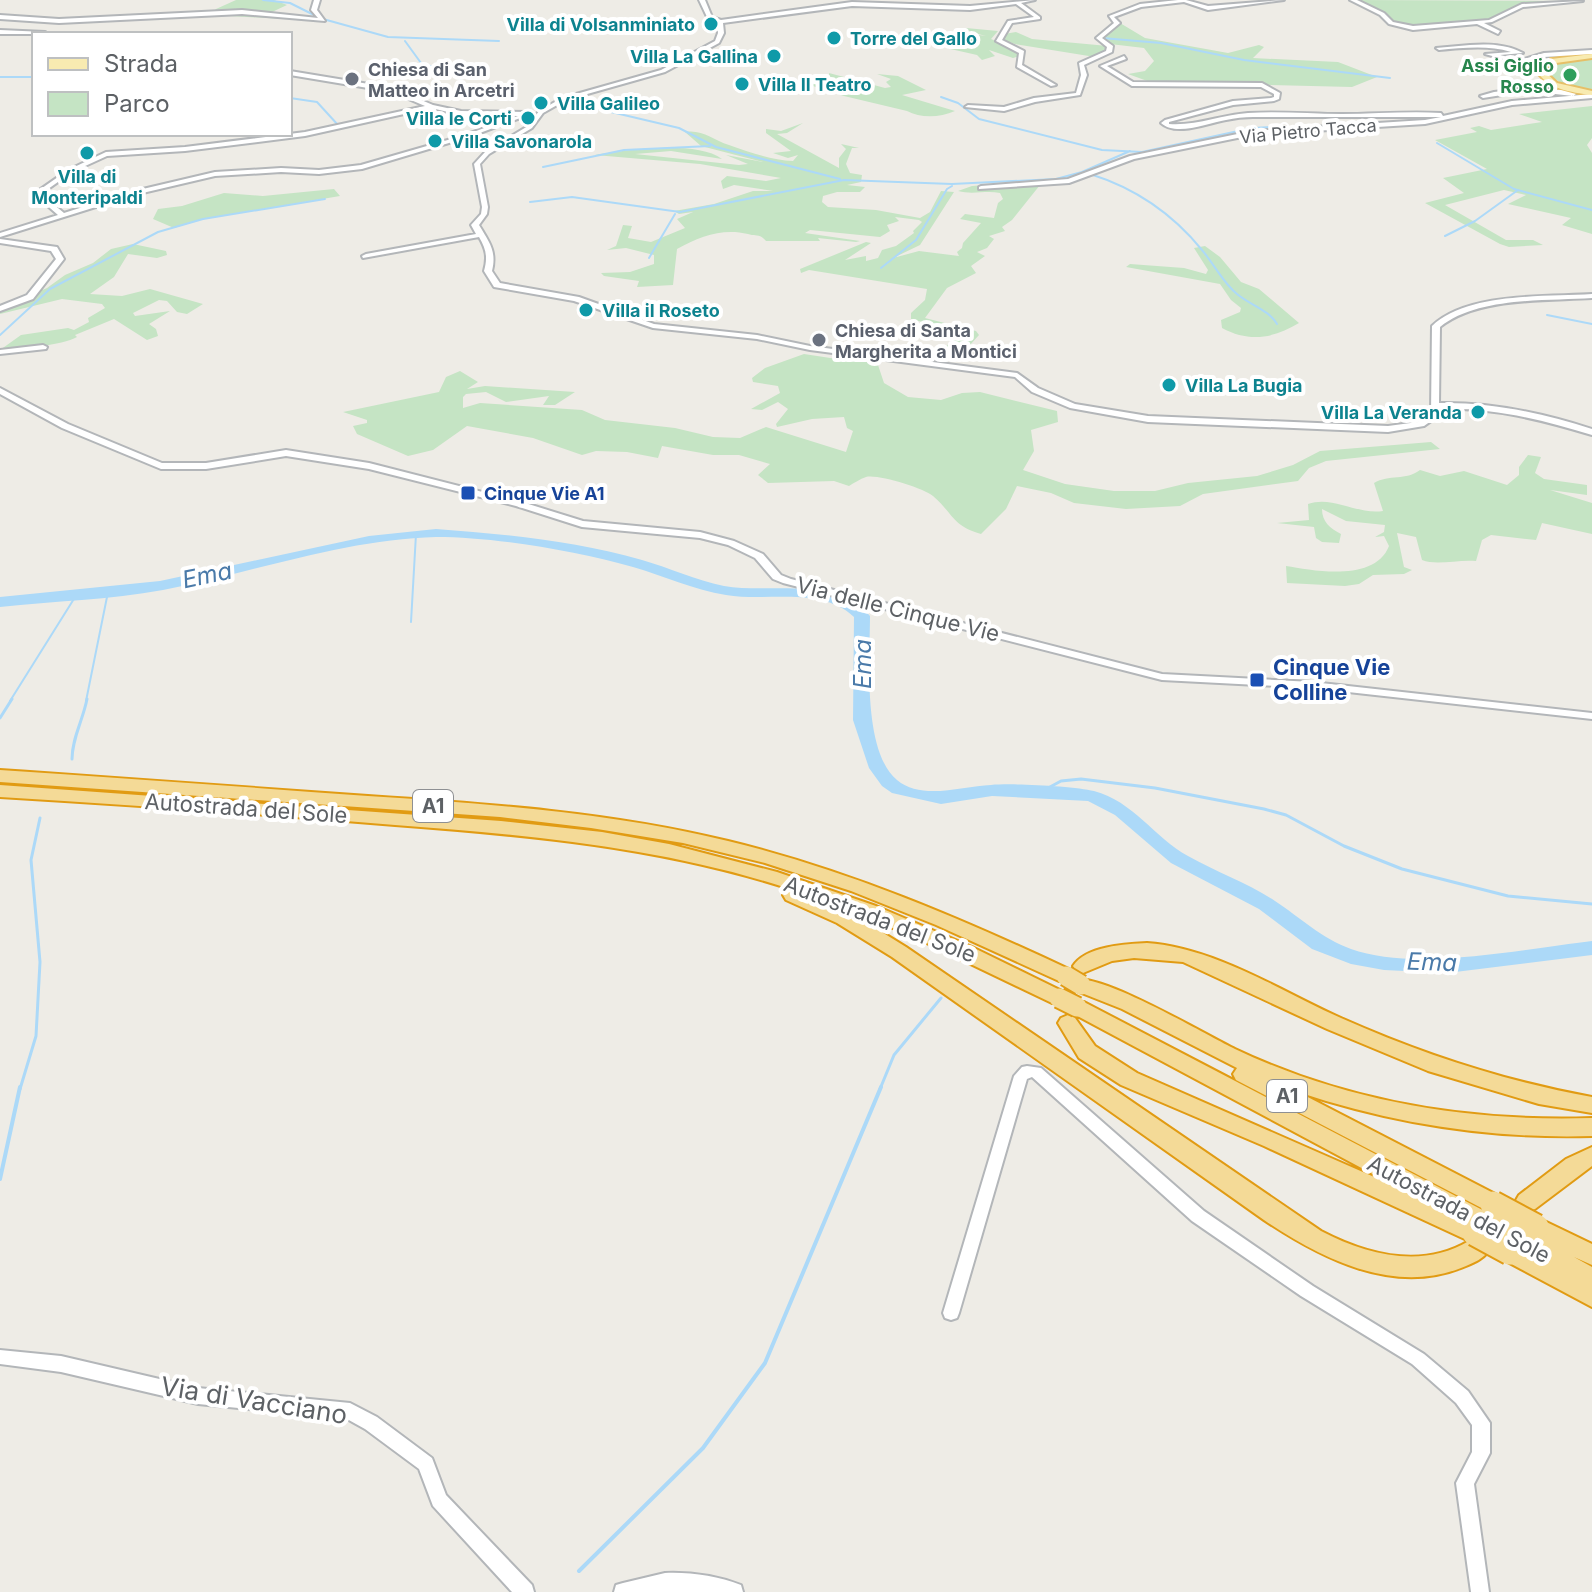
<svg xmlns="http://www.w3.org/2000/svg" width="1592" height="1592" font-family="Inter,sans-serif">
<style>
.green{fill:#c5e4c4}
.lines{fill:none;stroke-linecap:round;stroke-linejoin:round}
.stream-far2{stroke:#acd9f8;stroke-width:2}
.stream-far1{stroke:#acd9f8;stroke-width:3}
.stream{stroke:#acd9f8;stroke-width:4}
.river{fill:#acd9f8;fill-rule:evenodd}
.minor-casing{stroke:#b3b6b9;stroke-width:4}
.major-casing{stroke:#e6bf67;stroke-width:4}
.highway-casing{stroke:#e19b13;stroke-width:4}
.minor{fill:#fff;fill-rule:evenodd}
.major{fill:#f8ebb1;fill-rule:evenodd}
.highway{fill:#f4da97;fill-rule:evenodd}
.highway-bridge-far1-casing{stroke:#e19b13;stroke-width:23;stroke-linecap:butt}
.highway-bridge-casing{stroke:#e19b13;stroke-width:29;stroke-linecap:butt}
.highway-bridge-far1{stroke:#f4da97;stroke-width:19}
.highway-bridge{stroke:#f4da97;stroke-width:25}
.culture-dot{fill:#0f9aa8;stroke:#fff;stroke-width:3}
.leisure-dot{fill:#2e9e5b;stroke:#fff;stroke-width:3}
.worship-dot{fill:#6b7280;stroke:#fff;stroke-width:3}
.transit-dot{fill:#1a4fb4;stroke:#fff;stroke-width:3}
.labels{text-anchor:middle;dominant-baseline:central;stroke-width:8;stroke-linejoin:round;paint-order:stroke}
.far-culture-label{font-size:18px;font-weight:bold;fill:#0d838f;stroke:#fff;text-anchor:start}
.far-leisure-label{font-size:18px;font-weight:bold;fill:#27864d;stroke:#fff;text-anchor:end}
.far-worship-label{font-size:18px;font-weight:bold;fill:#5b616d;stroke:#fff;text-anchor:start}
.far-street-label{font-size:18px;fill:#5d6165;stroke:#fff}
.far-transit-label{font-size:18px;font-weight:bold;fill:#164399;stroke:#fff;text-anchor:start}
.shield{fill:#fff;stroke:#8e9093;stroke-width:2}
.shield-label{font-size:20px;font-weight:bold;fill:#5d6165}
.street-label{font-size:22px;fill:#5d6165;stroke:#fff}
.transit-label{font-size:22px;font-weight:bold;fill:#164399;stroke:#fff;text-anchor:start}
.water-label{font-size:24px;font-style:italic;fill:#4a7aa9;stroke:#fff}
.near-street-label{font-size:26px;fill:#5d6165;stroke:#fff}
</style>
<rect width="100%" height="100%" fill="#eeece6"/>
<path class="green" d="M236,0H274L287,5L272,12L286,15L278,17L285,19L211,15L216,9Z
M1354,0L1573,1L1519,6L1492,20L1416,28L1393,23L1385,15Z
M1120,23L1145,38L1228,53L1259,45L1264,47L1253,58L1338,62L1377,77L1352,87L1150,82L1128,74L1145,71L1154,61L1144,48L1110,44L1100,38Z
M966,28L998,31L991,39L1019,51L1020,56L1013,58L989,50L995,56L982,60L977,55L946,48L962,45L952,36L951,31L986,36L966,31Z
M1016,32L1032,39L1108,46L1106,52L1095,57L1015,44L1001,39L1004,34Z
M1592,57V91L1563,84L1546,73V69L1563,61Z
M814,69L885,88L891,87L886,82L891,79L877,74L898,76L926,90L902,95L955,111C939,118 920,118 907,111L844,96L791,79L829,87V73Z
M1592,106V138L1587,145L1592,153V234L1562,225L1571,218L1508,204L1526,195L1504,190L1445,205L1506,240H1533L1543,245L1509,247L1500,244L1425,203L1464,193L1443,178L1487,169L1435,140L1477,132L1470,128L1479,126L1491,130L1542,122L1519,114Z
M803,123L787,133L777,134L839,168V158L846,149L841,144L859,148H852L846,164L850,173L862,175L861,182L847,185L865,187L860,192H837L823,196L822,202L828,207L876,210L920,218L930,212L941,191L954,192L920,245L893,258L919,251L959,256L957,252L962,248L963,243L981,223L960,219L965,214L994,218L998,203L1003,199L1000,193C986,190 973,195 958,191L972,186L1044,180L1012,220L1002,227L1005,231L989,236L994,239L987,248L977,252L985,256L971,266L976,273L947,288L925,318L976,331L979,335L961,355L940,352L953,340L952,330L911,319V313L925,300L927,289L809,270L801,273L800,269L866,242L871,243L845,260L866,256V261L878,258L882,250L896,246L914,233L913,231L922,222L919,220L895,217L899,221L887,225L890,231L880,237L810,230L805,233L860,241L856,242L818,238L820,241H766C759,233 757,237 748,234C723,228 700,236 677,249L673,285L637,287L639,281L604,276L601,273L630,272L654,264V255L626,248L607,250L616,246L623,225L632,226L628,238L651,242L685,228L677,219L693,212L679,214L674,211L714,204L753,191H773L734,185L723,189L721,181L727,176L766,181L781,178L700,164L595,155C627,150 696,140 722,159L671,151L635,154L739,165L748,164L726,155L763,162L701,146L685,132C702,129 713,140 729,145C749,152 771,160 793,161L798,155L788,158L773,153L791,151L766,133V129L781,131Z
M334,189L340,196L203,219L174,228L153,219L158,209L182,206L224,193L263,196Z
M133,244L166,251L167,255L157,258L128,254L114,277L90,294L122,296L150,289L203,304L187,314L177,312L167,301L159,300L133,313L135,316L170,311L149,324L156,329L158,336L147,340L114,319L75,335L77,337C62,346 20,348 0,350L21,335L68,328L74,330L89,322L88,318L105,308L102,304L62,299L0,314V308L47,288L65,275L93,263L111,249Z
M1205,246L1220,257L1241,282L1259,289L1299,323C1274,338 1250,343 1222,328L1221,320L1240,312L1241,308L1231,300L1220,284L1126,267L1130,264L1184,268L1206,274L1208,270L1194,248Z
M804,354L850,361L876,359L884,383L908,397L941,400L962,393L980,392L1057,411L1058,422L1031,430L1034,451L1023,470L1065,484L1114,491H1155L1188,483L1257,476L1293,465L1320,451L1431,442L1440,449L1326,461L1309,468L1298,481L1203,494L1180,506L1126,509L1074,503L1051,493L1017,486L1006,509L981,534C952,526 953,513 933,496C923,488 878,474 866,477C860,479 854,483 849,486L834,481L768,483L758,475L770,464L739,455H713L662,446L658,458L627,452L596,451L582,455L533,438L467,426L433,450L408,456L357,434L353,426L367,423V420L343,412L439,392L446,377L460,371L478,382L467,389L485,386L575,392L555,405H543L549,396L506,402L486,392L466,394L463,397V408L480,403L582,410L605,420L675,428L713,437L740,438L766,427L846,452L853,431L847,428L844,417L812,419L777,427L776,424L788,409L778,402L762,410L751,409L780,393L778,386L753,382L752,378L765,368Z
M1528,455L1541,457L1535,473L1544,479L1587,485V495L1550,490L1592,503V534L1542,523L1536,540L1491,535L1482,540L1476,561C1459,559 1437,566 1422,560L1416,537L1397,533L1404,567L1412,570L1404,574L1373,575L1359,584L1345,586L1287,583L1286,566C1315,571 1375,582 1389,546L1384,536L1375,537L1384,532L1385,525L1346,521L1322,509C1322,522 1330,528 1341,534L1339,543L1322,542L1316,538L1314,527L1277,523L1309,520L1308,504C1333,495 1357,515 1383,511L1374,483C1389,474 1406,481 1420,470L1440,476L1464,471L1507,485L1519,475V467Z"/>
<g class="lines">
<path class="stream-far2" d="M263,0L290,3L316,16
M323,19L388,37L499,41
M1102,38L1161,43L1244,60L1390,78
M405,41L421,63L456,75L471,93
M0,77H34
M941,97L958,103L979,119L1102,150L1142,152L1252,128L1273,127
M290,98L317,102L338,125
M573,103L679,128L716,147L840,179
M1437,143L1514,189L1592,210
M543,167L624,150L710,146
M1090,174C1135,188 1172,213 1202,250C1214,264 1223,283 1237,294C1250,305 1269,310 1277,324
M530,202L572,197L680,212L844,180L952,184L1056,179L1082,172L1130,151
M1445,236L1475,221L1518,190
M649,258L675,214
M881,268L916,240L947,189L952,186
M1547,315L1592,324
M0,335L50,289L158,232L203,219L325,199
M411,622L416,534
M10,701L77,594
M86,701L108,592"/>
<path class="stream-far1" d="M0,718L12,699
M72,759C72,738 83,720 87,699
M1037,794L1061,781L1081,779L1155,788L1264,809L1286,815L1344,846L1402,869L1508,896L1592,904
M20,1089L36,1036L40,962L31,860L40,818
M880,1089L894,1055L941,998"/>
<path class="stream" d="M0,1179L20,1087
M579,1571L703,1448L765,1363L881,1087"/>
<path class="river" d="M436,529C505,534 575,541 642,560C670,568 695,580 724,586C770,594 836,575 870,616C870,657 862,751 897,780C922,801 962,786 991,785C1012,783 1074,786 1094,791C1133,801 1155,838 1188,856C1216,872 1248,883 1275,901C1301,918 1321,938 1351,949C1414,972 1525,949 1592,941V955L1447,973L1384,970L1351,964L1312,949L1259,909L1171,863L1115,815L1088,801L992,796L941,804L892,793L882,786L869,768L853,720L854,617C821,586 767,602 726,595C694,590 664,576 633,567C576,551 496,537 436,537C346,539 251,573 163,590C110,600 54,601 0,607V597L160,581L369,536Z"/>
<g class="minor-casing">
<path id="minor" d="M314,0H320L317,10L325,21L242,14L59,23L0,19V15L59,19L242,10L318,18L311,10Z
M699,0H705L712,17L721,20L852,2L970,6L1035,0L1021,3L1040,17V19L1012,23L1002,40L1024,51L1022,65L1056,85L1051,86L1017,67L1019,53L996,41L1008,21L1034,17L1016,4L970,10L852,6L723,23L724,33L719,43L665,72L566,100L543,113L532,128L489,154L480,164L488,207L487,214L479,225C489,242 497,251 492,271L500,283L579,297L654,324L757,335L810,346L1017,373L1038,388L1075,404L1148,416L1388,426L1418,422L1431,413L1432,326C1467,292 1546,297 1592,294V298C1546,301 1477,297 1440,327L1439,403C1491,402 1543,413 1592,429V435C1542,420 1492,407 1439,409L1438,416L1424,426L1388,432L1148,422L1070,408L1032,392L1015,377L810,350L757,339L653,328L574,301L494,287L484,271C488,257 486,249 479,237L363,258L362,256L366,254L476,234L471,225L481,214L482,207L474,164L485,152L528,126L539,111L562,98L661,70L715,41L718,33L717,23L708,19Z
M1178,0H1186L1208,6L1284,0L1208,10L1184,2L1141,7L1114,17L1120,23L1102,38L1113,46L1112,52L1084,65L1087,75L1080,95L1035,102L1004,111L965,107L968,105L1004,107L1034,98L1076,93L1081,75L1079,63L1106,51L1107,47L1096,38L1114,23L1109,16L1140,4Z
M1350,0H1357L1384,13L1393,22L1413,26L1489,20L1522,4L1583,1L1523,7L1492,22L1484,23L1500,31L1498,34L1477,24L1413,30L1389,24L1380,15Z
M0,30L45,32L48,34H0Z
M1470,45C1488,44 1506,44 1523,53L1500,55L1521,60L1544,53L1592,50V54L1544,57L1521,64L1485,54L1511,52C1488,45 1463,48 1439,50L1436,48Z
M1124,56L1126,59L1107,66L1133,82L1262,83L1280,93L1279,99L1274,101L1233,105L1169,122V124C1196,126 1221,115 1248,113C1279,111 1311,114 1342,114C1375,114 1408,111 1441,113L1443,116L1512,101L1592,94V98L1512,105L1425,124L1252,135L1134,159L1069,183L979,189V187L981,186L1068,179L1130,156L1252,131L1425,120L1441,117H1253C1244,117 1235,118 1226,120C1208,123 1176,137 1161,123L1165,120L1233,101L1271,98L1274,97V94L1261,87L1132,86L1100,66Z
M290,71L393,88L433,105L461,111L528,112L531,114L469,137L362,169L319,174L281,172L215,176L134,195L0,237V233L58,215L35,195V193L68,170L106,152L185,147L305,132L425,106L392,92L290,75ZM431,108L461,115L518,116L465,135L361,165L319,170L281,168L215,172L130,192L64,213L41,194L72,172L107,156L185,151L305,136Z
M1528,88L1561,90L1576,94L1573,96L1528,91L1483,98L1480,96L1494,92Z
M0,239L57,247L64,259L33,299L0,311V306L27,295L56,259L51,251L0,243Z
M43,345L47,347L46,349L0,354V350Z
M0,388L68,424L162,463H206L286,450L369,463L522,502L583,521L700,532L734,541L763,554L781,575L791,579L1162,674L1312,682L1592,713V719L1312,688L1162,680L783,583L773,579L755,558L728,545L700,538L582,527L516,506L369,469L286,456L206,469H161L62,428L0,394Z
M1027,1066L1041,1068L1204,1211L1313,1286L1424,1354L1468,1391L1490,1423V1453L1474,1484L1489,1592H1471L1456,1483L1472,1452V1425L1456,1403L1412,1364L1301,1296L1192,1221L1032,1077L1027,1079L959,1313L957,1318L951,1320L945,1318L943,1313L1014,1076L1022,1067Z
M0,1350L61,1356L198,1388L350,1403L377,1417L432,1458L446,1495L532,1585L534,1592H512L433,1506L419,1469L365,1429L347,1419L198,1404L61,1372L0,1364Z
M665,1573C691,1572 717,1576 741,1585L743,1592H614L616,1585L623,1583Z"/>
</g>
<g class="major-casing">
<path id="major" d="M1592,54V58L1556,63L1543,70L1557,83L1592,91V95C1570,92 1548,90 1535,69L1551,59Z"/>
</g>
<g class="highway-casing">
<path id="highway" d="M0,770C123,778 246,787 368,796C489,804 610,812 728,841C848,870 962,919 1073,971L1076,976L1074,980C1100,972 1206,1035 1235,1049C1347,1102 1469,1122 1592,1118V1136C1491,1139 1394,1124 1298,1092L1501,1197L1505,1204L1501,1211L1493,1214L1236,1080L1233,1074L1237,1068L1122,1009L1074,990L1071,985L1073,981H1059L936,925L851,891L765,863L683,843L591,828L500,817L0,782Z
M0,785L501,821L602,832L669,844L777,872L876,906L972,947L1066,993L1069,998L1066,1003H1052L910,935L822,900L851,913L906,947L1321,1231C1367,1255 1422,1269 1469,1241L1264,1146L1121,1085L1079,1058L1058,1023L1061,1018L1068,1015L1075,1018L1095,1046L1137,1073L1397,1187L1070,1012L1067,1007L1070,1002H1084L1494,1216L1498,1223L1484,1239L1491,1247C1485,1259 1473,1263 1461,1268C1392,1295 1321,1258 1264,1220L892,957L837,923L786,900L783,895L790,889C661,847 529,835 395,825C263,814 132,805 0,797Z
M1147,943C1215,948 1279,990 1341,1018C1422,1054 1504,1081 1592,1097V1113L1539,1104L1428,1071L1327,1029L1183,962L1134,958L1112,961L1083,973L1076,971L1073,966C1086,946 1125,944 1147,943Z
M1592,1147V1166L1535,1209L1527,1212L1519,1209L1515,1202L1519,1195L1566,1159Z
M1536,1217L1592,1244V1265L1574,1257L1592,1267V1307L1502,1259L1498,1252L1502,1245L1514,1243L1518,1236L1527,1234L1524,1227L1528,1220Z"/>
</g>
<use href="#minor" class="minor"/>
<use href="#major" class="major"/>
<use href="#highway" class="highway"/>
<g class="highway-bridge-far1-casing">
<path id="highway-bridge-far1" d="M1066,976L1081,985
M1059,998L1077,1007"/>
</g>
<g class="highway-bridge-casing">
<path id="highway-bridge" d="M1493,1204L1536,1227
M1486,1223L1526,1243
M1475,1233L1510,1252"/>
</g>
<use href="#highway-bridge-far1" class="highway-bridge-far1"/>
<use href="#highway-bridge" class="highway-bridge"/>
</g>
<g class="culture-dot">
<circle cx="711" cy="24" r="8"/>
<circle cx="834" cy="38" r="8"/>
<circle cx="774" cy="56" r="8"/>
<circle cx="742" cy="84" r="8"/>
<circle cx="541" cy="103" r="8"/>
<circle cx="528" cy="118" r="8"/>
<circle cx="435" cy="141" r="8"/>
<circle cx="87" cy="153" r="8"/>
<circle cx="586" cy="310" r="8"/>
<circle cx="1169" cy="385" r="8"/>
<circle cx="1478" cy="412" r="8"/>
</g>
<circle class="leisure-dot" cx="1570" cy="75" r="8"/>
<g class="worship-dot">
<circle cx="352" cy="79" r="8"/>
<circle cx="819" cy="340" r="8"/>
</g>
<g class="transit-dot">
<rect x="460" y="485" width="16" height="16" rx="4"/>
<rect x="1249" y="672" width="16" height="16" rx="4"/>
</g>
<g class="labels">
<g class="far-culture-label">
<text x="695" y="24" text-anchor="end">Villa di Volsanminiato</text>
<text x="850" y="38">Torre del Gallo</text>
<text x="758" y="56" text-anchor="end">Villa La Gallina</text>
<text x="758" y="84">Villa Il Teatro</text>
<text x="557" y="103">Villa Galileo</text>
<text x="512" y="118" text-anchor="end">Villa le Corti</text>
<text x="451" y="141">Villa Savonarola</text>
<text x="87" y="176" text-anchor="middle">Villa di<tspan x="87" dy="21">Monteripaldi</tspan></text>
<text x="602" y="310">Villa il Roseto</text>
<text x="1185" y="385">Villa La Bugia</text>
<text x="1462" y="412" text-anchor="end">Villa La Veranda</text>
</g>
<g class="far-leisure-label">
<text x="1554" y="65">Assi Giglio<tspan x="1554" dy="21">Rosso</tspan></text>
</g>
<g class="far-worship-label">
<text x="368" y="69">Chiesa di San<tspan x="368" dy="21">Matteo in Arcetri</tspan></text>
<text x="835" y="330">Chiesa di Santa<tspan x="835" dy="21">Margherita a Montici</tspan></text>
</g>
<g class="far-street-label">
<text transform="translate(1308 131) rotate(-5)">Via Pietro Tacca</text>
</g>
<g class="far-transit-label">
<text x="484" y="493">Cinque Vie A1</text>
</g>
<g class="shield">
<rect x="413" y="790" width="40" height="32" rx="6"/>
<rect x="1267" y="1080" width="40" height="32" rx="6"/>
</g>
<g class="shield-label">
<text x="433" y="806">A1</text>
<text x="1287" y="1096">A1</text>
</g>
<g class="street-label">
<text transform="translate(898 609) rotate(14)">Via delle Cinque Vie</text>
<text transform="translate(246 808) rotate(4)">Autostrada del Sole</text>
<text transform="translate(880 919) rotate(21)">Autostrada del Sole</text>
<text transform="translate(1459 1209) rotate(28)">Autostrada del Sole</text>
</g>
<g class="transit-label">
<text x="1273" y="667">Cinque Vie<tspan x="1273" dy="25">Colline</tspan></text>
</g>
<g class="water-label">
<text transform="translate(207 575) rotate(-12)">Ema</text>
<text transform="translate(862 664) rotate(-90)">Ema</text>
<text transform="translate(1432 962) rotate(2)">Ema</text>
</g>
<g class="near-street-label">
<text transform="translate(254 1400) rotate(9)">Via di Vacciano</text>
</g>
</g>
<rect x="32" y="32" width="260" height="104" fill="#ffffff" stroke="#bec0c1" stroke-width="2"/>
<rect x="48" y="58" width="40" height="12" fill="#f8ebb1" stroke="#bec0c1" stroke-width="2"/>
<text x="104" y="72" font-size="24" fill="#5d6165">Strada</text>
<rect x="48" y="92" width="40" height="24" fill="#c5e4c4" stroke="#bec0c1" stroke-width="2"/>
<text x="104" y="112" font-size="24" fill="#5d6165">Parco</text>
</svg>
